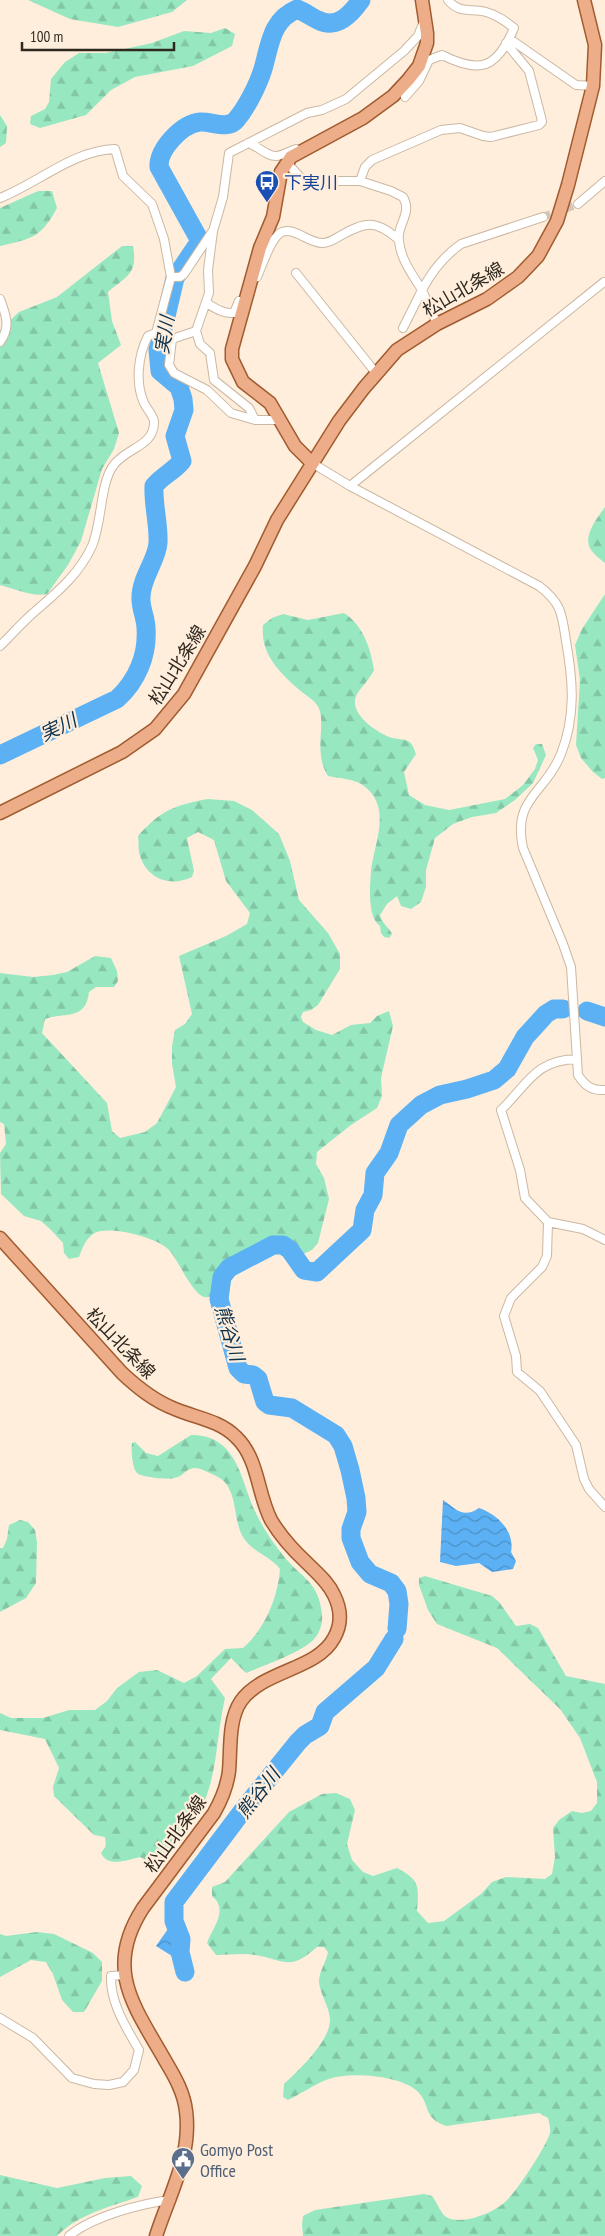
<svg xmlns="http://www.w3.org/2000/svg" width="605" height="2236" font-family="'PT Sans Narrow','Noto Sans JP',sans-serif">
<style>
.forest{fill:url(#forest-firs)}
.water{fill:url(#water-waves)}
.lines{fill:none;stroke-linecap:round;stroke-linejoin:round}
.river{stroke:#5bb1f4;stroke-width:19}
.street-tunnel{stroke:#d5c6b6;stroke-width:8;stroke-dasharray:8 4;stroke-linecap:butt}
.street-casing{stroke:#cbb8a2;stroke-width:10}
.primary-casing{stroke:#a15b30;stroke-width:15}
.street{stroke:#fff;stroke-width:8}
.primary{stroke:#ecad88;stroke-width:12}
.labels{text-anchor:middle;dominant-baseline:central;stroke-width:4.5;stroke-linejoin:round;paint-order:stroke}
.transit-label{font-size:18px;fill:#164399;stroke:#ffeedc;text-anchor:start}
.street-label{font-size:18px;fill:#2f281f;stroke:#ffeedc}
.service-label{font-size:18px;fill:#4e5e75;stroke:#ffeedc;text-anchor:start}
.water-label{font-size:19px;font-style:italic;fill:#0d324d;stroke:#ffeedc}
</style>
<defs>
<pattern id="forest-firs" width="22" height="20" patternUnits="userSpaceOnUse" patternTransform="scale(1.25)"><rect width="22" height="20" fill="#97e7c1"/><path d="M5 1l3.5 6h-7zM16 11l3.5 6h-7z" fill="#82c6a5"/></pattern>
<pattern id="water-waves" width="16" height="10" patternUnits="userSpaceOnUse" patternTransform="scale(1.25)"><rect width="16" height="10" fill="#5bb1f4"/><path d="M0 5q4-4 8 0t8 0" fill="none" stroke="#4c90c5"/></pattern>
</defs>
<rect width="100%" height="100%" fill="#ffeedc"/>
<path class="forest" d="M28,0H187L172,12L118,27L70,19Z
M225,28L235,34L232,46L193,66L135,77L111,90L86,115L40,128L30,124L31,116L45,109L49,102L51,79L65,62L79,53H106L152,43L184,31L211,33Z
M0,115L7,126L6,143L0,147Z
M38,191H52L57,208C41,238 31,239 0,246V208Z
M122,246H133C138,274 127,276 108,292L112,321L121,345L98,363L119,433L114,449L102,469L81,541L68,565L47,594C31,597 16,589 0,585V330L19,312L57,297Z
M605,507V563C600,559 593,554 590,548C583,535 598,517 605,507Z
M605,594V778L602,779L593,772L581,758L576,745L580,680L575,645L582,629Z
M344,613C363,625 371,649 374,670C370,679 360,688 356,696C349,715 378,733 392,738C397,739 403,739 408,741C413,744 414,749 416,754L404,772L409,795L425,805L449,810L505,799L523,785L535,769L538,760L533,748L536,744H542L546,755L533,783L515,800L496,813L472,817L453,824L435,838L426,870V887L421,902L411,909L401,906L397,896L387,904L380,915C382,924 389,927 392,934L389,938L384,937L381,933L380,926C367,917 370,886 371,871C374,843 394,805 361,784C353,779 338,778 328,776C312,751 328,720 317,705C314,700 307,696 302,692C281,674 260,655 263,625L272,618L283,614L308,620Z
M208,799L234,801L252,810L279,834L290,861L299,900L328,933L340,954V969L318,1005L311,1010L303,1012L301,1017L303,1022L316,1030L332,1035L351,1025L370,1023L377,1016L389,1011L393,1026L381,1078L382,1096L377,1108L351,1125L317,1152L316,1164L324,1178L329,1199L318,1243L312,1250L301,1255L260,1252L242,1258L231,1269L216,1296C212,1296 207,1298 204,1297C191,1292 179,1261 169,1250C158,1238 108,1224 93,1234C85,1240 82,1249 79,1257L69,1259L64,1253L63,1243L50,1229L41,1221L24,1216L1,1194L0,1153L6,1144L4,1124L0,1122V973L33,977L53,975L67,972L95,956L111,958L117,971L118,981L114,987H96L89,992C86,1021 64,1012 45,1019L42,1033L107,1103L112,1131L120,1138L145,1132L157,1123L176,1087L172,1064V1046L175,1030L185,1024L192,1014L179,956L226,936L247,924L250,913L226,881L214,840L198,832L187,838L194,871L192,877C171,887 148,880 140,856C138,850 139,843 138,836C161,810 175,805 208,799Z
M191,1435C236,1435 240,1476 254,1509C261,1525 271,1540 282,1554C301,1579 319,1580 322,1615C323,1624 319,1636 311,1642C293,1656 267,1664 246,1673L231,1658L211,1679L225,1698C217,1731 218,1767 205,1800C198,1816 176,1841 165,1857L148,1861L140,1857C127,1860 108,1868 101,1853L106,1846L105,1837L94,1835L54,1796L53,1787L59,1768L45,1739L0,1730V1713L11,1718H43L69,1710H95L107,1701L117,1688L139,1672L157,1670L184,1683L197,1676L225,1649L243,1648C265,1629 278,1597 280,1569C270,1556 252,1552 243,1537C232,1519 239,1486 216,1476C210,1473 201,1468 194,1468C185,1469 183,1477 174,1478C168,1480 141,1477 137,1473C132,1468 131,1449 132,1443L135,1442L146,1453L158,1456Z
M20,1520L28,1522L35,1530L37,1542L36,1583L26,1598L0,1612V1548H3L7,1539L9,1525Z
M425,1576L492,1596L499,1602L516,1626L530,1624L538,1628L566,1676L605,1684V2236H303L302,2225L303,2216L315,2210L424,2194L432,2196C437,2202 441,2215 448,2218C464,2225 497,2212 508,2199C518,2189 546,2147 550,2133C551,2129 549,2123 548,2118L539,2113L446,2126C421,2117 432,2104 416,2090C398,2075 347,2071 326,2080C313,2085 301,2094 288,2100L283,2097L284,2084C299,2070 331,2040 330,2019C329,2006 320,1994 319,1982C319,1971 326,1963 328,1952L324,1947H317C289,1972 286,1960 255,1955C243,1953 229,1955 216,1955L207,1943C213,1927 229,1910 212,1896V1887L225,1882L289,1812L322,1794L336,1793L350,1799L355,1810L347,1844L352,1860L363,1872L373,1876L397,1868C420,1880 419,1886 417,1911L428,1923L444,1921L481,1894L492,1882L506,1877L545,1879L552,1874L555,1857L553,1828L559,1820L572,1811L582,1813L591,1811L597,1803V1782L580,1738L560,1709L497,1648L437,1624L428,1610L419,1585V1578Z
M37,1932L54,1934L93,1953L102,1962V1981L84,2012H73L62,2000L53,1974L46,1962L31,1960L0,1977V1934L6,1936Z
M0,2175L57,2188L105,2178L131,2176L142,2186L138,2197C109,2207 79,2214 57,2236H0Z"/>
<path class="water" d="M443,1500C456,1509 463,1519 479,1508C497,1514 515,1531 511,1552L516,1561L513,1569L492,1572L479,1563L456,1566L440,1562Z
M170,1926L175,1935L177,1949L172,1956L156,1946Z"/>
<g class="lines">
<path class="river" d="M0,755L117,699C137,681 148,655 146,628C146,618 140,607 141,597C141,578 157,560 158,543C159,524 153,505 154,486C162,476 174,471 182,461L175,436L184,410L183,399L179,387L160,371L158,350L175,278L200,241L159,167C158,150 181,124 200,122C211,121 228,130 236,120C247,107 258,85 263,69C270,45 271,20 297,9C305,12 311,17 318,20C337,30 351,14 361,0
M587,1011L605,1017
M397,1629L399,1604L397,1591L391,1583L370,1574L360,1562L351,1538V1529L357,1512L356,1498L350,1470L343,1446L336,1435L292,1408L269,1405L265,1402L258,1379L253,1375L244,1374L238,1368L219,1299L222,1277L229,1268L273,1245H283L290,1250L304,1270L317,1272L362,1230L365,1210L373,1195L375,1173L389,1153L399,1125L421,1105L440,1095L467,1089L494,1080L507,1069L525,1037L546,1014L554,1009H563
M185,1972L180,1952L181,1939L174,1921V1902L247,1805L298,1742L305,1735L320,1726L325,1712L376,1668L394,1639"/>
<path class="street-tunnel" d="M543,217L578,204"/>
<g class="street-casing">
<path id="street" d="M510,39L576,85L593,86
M405,97L419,81L429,60L442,55C480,74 497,69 514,28C505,21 497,15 486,12C471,8 459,14 448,0
M248,143C257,145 267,157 277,156C283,155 290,151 296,149
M287,163L301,178L310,181H360L391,191L403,197C413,214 396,225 399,241C401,260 412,274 422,290L403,328
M360,181L365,167L372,160L441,130L460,128L483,136L491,137L539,125L542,122L541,117L529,71L506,43
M0,198C38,183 74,150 115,149L123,176L152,204L164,239L171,277H180L184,274L212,232
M578,204L605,181
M296,273L376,373
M257,277C262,266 270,240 280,233C293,225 309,244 323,243C329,243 335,239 340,236C365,222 375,219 398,239
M0,299C6,315 11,327 0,342
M206,303C215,308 224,314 234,313L239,301L244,303
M437,324L422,290C432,271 444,256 461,244L543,217
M156,333L171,277
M172,339L169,365L174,373L207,390L231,413L255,420
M281,420H255L249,408L214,380L210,353L200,344L196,331L209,293L208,270L213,231L223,197L229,153L307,113L322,110L346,99L404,51L418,36L424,21
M312,463L350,486L539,586C562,603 562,615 566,641C573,680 576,716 561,754C545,794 512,798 523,848L563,944L571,967L578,1075C585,1086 592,1091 605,1090
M350,486L604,282
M0,646C11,635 21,624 32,614C55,594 79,575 92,546C102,523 100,484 113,466C126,447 155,447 154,421C152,414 147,409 144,403C135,383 138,355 148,336L156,333L172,339L196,331
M577,1059C535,1060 528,1084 501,1110L520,1170L525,1198L548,1222L583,1229L605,1240
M548,1222L547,1256L542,1267L511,1298L504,1316L516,1356L517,1372L540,1391L576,1445L584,1479L589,1489L605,1507
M0,2018L33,2038L72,2078L94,2084L109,2085L123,2082L134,2070L139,2050C126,2027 110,2003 111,1976L124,1975
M69,2236C91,2217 142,2203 171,2200"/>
</g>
<g class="primary-casing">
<path id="primary" d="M312,463L295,446L270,403L243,382L232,359V349L260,248L273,217L281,172L291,157L363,118L393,96L408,80L419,66L427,43V33L422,0
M0,813L122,752L155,729L184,694L255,566L277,520L339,421L364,388L397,350L437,324L487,299L518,277L538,256L557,221L568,185L593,86L595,45L584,0
M0,1238L122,1373C138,1388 154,1401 175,1409C196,1418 219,1420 236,1437C259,1459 257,1493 271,1520C281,1537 293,1550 307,1563C317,1573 328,1582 334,1595C341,1609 342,1624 334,1638C317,1670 263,1670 241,1701C228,1720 231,1749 229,1771C227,1787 222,1799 214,1813L143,1908C103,1970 135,2007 166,2062C175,2077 184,2093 186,2111C192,2156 169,2195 156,2236"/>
</g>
<use href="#street" class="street"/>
<use href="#primary" class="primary"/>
</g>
<defs>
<g id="bus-pin" transform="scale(1.25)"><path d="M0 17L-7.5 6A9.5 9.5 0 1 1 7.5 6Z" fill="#1a4fb4" stroke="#ffeedc"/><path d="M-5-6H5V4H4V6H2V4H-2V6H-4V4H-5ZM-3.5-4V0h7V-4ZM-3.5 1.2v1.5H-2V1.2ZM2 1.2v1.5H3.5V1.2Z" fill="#fff"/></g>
<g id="civic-pin" transform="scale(1.25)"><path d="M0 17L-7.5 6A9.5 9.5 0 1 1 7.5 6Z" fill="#5c6f8a" stroke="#ffeedc"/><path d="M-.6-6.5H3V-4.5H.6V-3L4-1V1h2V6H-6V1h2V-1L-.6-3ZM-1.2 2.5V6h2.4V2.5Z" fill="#fff"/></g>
</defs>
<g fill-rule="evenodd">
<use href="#bus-pin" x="267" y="182"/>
<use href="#civic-pin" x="183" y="2159"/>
</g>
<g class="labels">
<g class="transit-label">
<text x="284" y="182">下実川</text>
</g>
<g class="street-label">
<text transform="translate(463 289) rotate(-30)">松山北条線</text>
<text transform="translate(177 665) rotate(-58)">松山北条線</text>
<text transform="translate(121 1343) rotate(46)">松山北条線</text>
<text transform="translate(175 1834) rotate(-54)">松山北条線</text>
</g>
<g class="service-label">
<text x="200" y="2149">Gomyo Post<tspan x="200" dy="21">Office</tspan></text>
</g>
<g class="water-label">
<text transform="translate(164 335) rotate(-81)">実川</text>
<text transform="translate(58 727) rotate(-26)">実川</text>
<text transform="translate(230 1333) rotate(73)">熊谷川</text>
<text transform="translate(258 1793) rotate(-52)">熊谷川</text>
</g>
</g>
<path d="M22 42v8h152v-8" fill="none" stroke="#2f281f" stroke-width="2.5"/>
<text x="30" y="42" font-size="15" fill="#2f281f" stroke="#ffeedc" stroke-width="4" paint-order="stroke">100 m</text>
</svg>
